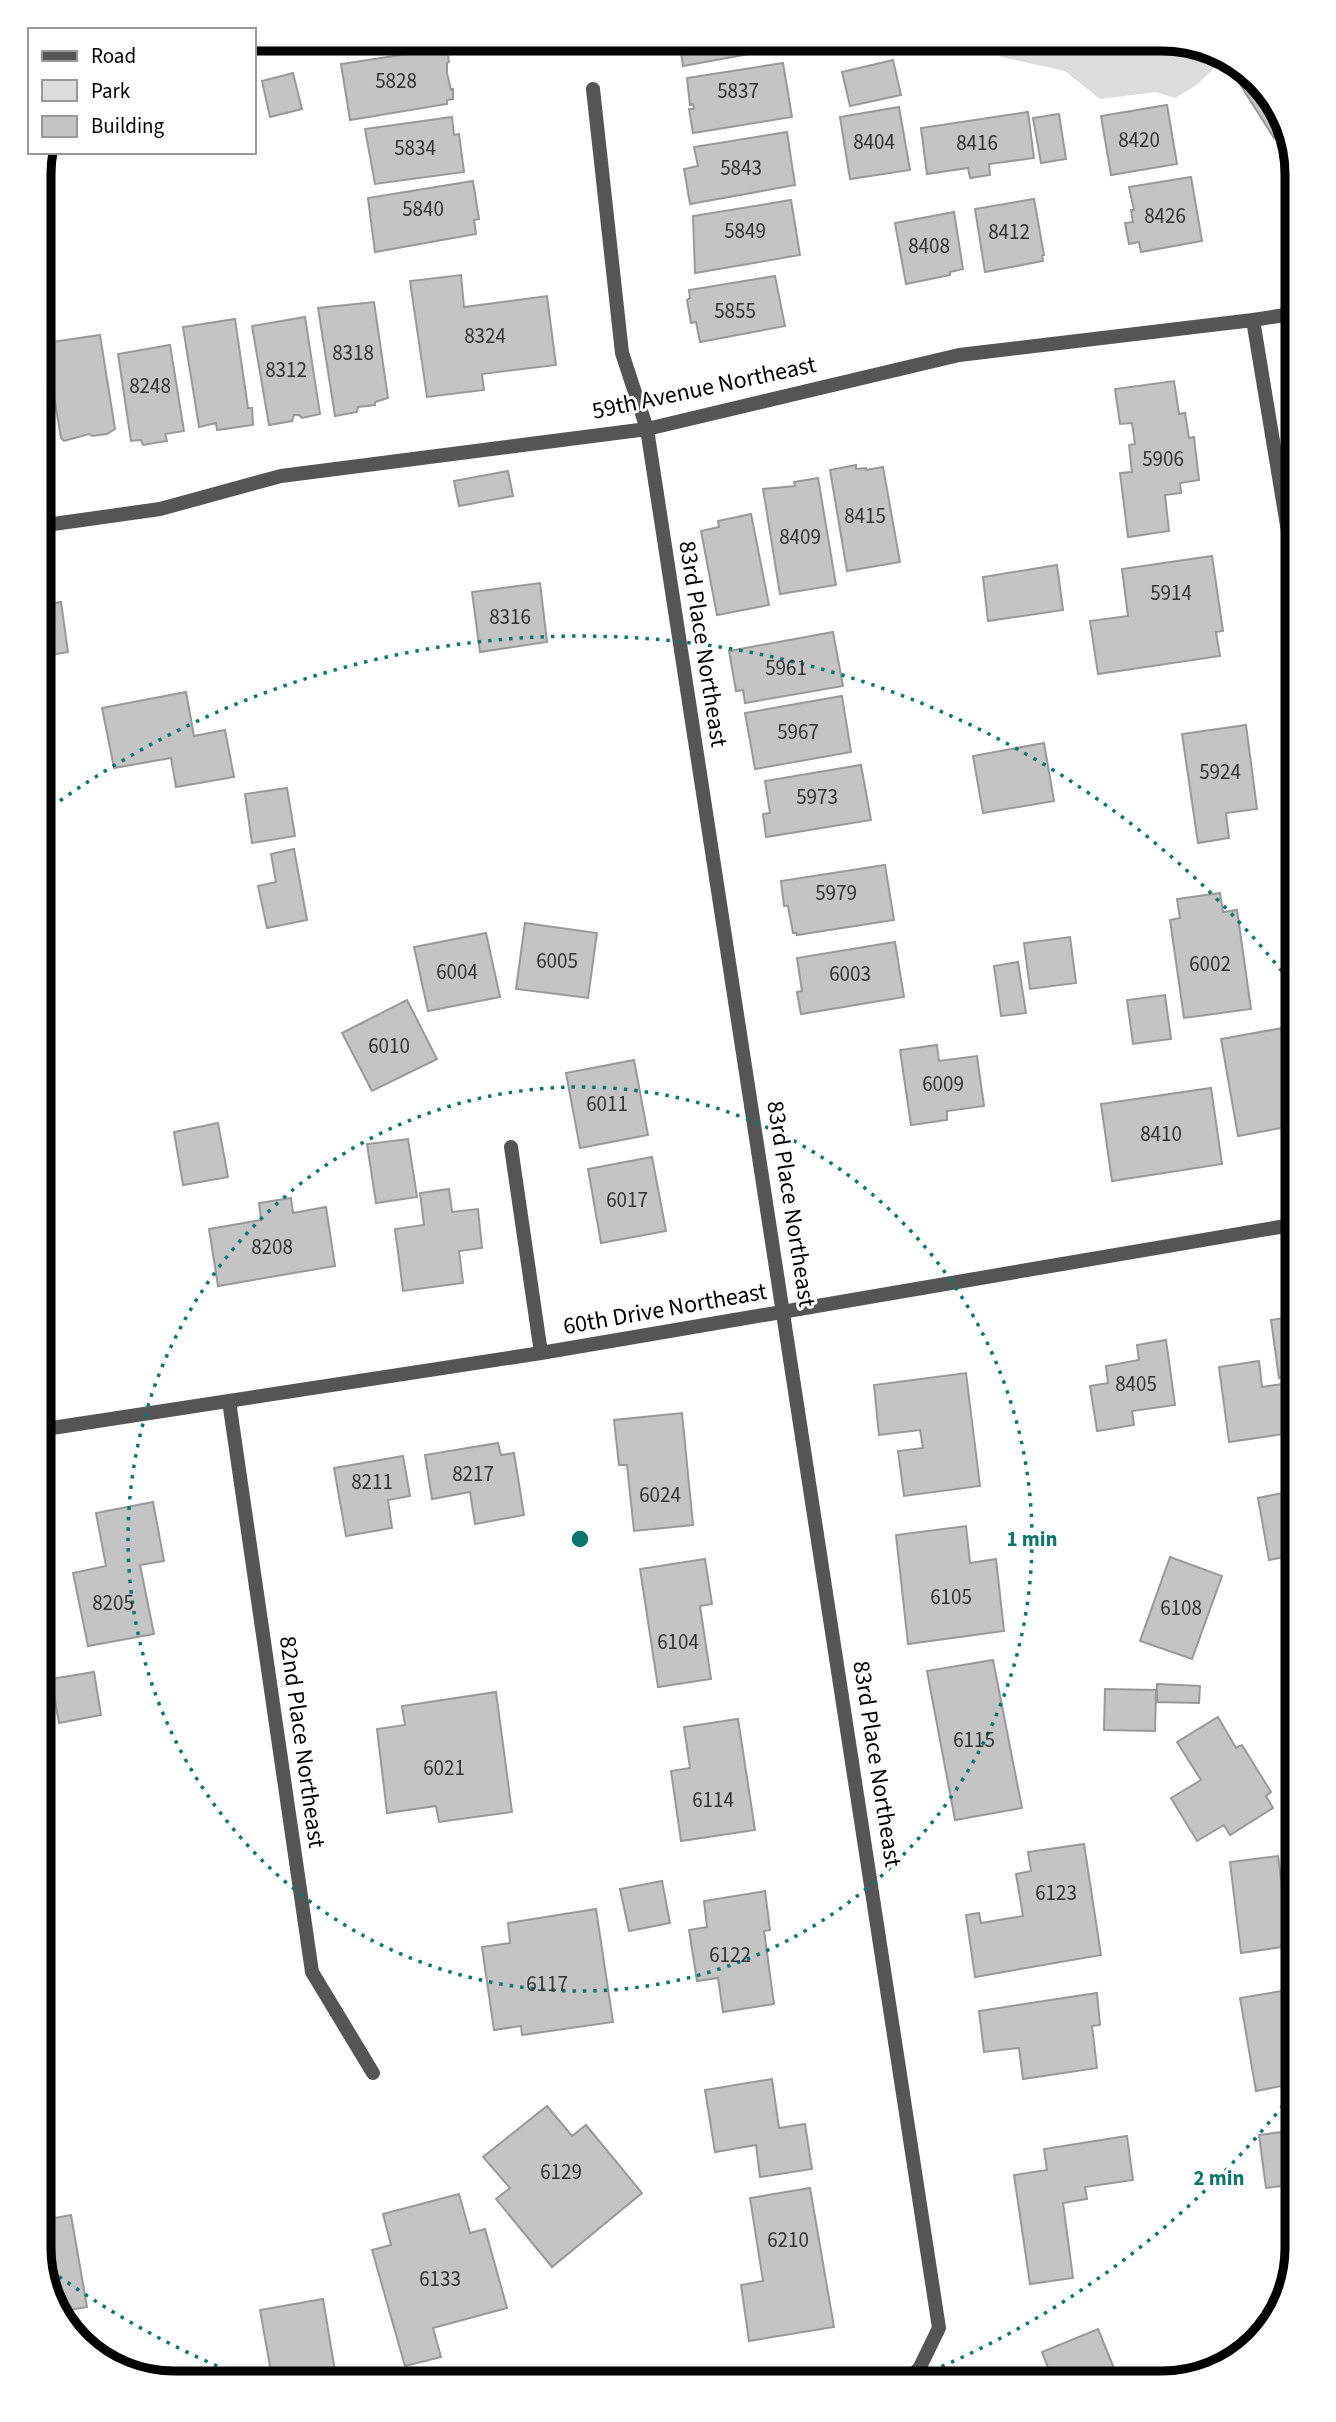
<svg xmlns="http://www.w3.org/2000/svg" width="1336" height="2422" font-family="'Source Sans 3',sans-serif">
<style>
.green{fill:#dcdcdc}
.building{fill:#c4c4c4;stroke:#999;stroke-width:2}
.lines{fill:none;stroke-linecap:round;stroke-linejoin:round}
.minor{stroke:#555;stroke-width:14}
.ring{fill:none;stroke:#0f766e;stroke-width:3.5;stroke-dasharray:3.5 7}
.labels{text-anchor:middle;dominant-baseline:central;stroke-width:6;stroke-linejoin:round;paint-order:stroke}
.number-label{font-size:21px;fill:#313131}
.street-label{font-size:24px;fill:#000;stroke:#fff}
.rim{fill:none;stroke:#000;stroke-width:9}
.centre{fill:#0f766e;stroke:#fff;stroke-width:3.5}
.ring-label{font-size:21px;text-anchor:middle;font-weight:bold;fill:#0f766e;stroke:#fff;stroke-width:6;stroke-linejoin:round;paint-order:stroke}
</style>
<rect width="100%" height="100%" fill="#fff"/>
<path class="green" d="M979,39H1171L1215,54L1217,66L1195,86L1175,98L1156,92L1100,99L1065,71L1001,57Z"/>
<path class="building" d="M679,39H786L787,47L683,66Z
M447,48L449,62L447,63V73L451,90L453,89V99L447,100V104L350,120L341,64Z
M893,60L901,95L850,106L842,72Z
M783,63L792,117L693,133L689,109H694L693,104L690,105L687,78Z
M293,73L302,109L270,117L262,81Z
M1248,75L1287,122L1288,129L1274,138L1238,81Z
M1167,105L1177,164L1111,175L1101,116Z
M899,107L910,170L850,179L840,117Z
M1028,112L1034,158L989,164L990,175L970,178L968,168L927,174L921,128Z
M1059,114L1066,159L1041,163L1033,118Z
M452,117L454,135L459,134L464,172L375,184L365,129Z
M787,132L795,185L690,204L684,169L698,166L694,147Z
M1191,177L1202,241L1141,252L1139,242L1129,244L1125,223L1133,222L1131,210H1134L1129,187Z
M473,181L479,219L474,220L476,234L375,252L368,198Z
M1034,199L1044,255L1042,256L1043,261L985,272L975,209Z
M791,200L800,255L695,273L693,216Z
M954,212L963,269L950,272V275L906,284L895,223Z
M461,275L464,307L547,296L556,365L482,374L484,390L427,397L410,281Z
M775,276L785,326L700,342L696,322L691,323L687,300L690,298L689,290Z
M374,302L388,398L375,402V405L358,407L357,412L335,416L318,308Z
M305,317L320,414L302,418L299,415H294L292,421L269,425L252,326Z
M235,319L248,408H252L253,425L217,430L216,423L199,427L183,327Z
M100,335L115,429L107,434L92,436L89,434L64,441L61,438L45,343Z
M170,345L184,431L165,434L167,441L143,445L141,440L131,441L118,354Z
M1174,381L1179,414L1185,413L1189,438L1194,437L1199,480L1180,483L1181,493L1165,495L1169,531L1128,537L1120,473L1132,472L1129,445L1135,444L1132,423L1120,424L1115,389Z
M856,465V469L866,468V470L883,467L900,562L847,571L830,470Z
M508,471L513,496L459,506L454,481Z
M818,478L836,585L780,594L763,489L795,486L794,482Z
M751,514L769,605L717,615L701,531L719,527L718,521Z
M1212,556L1223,631L1216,632L1220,656L1098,674L1090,621L1128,616L1122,569Z
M1057,565L1063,610L988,621L983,577Z
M540,583L547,642L480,652L472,592Z
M61,602L68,652L39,657V606Z
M833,632L843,686L745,703L743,690L736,691L729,651Z
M186,692L194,736L225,730L234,777L176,787L171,758L114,768L102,708Z
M842,696L851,752L755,769L745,713Z
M1246,725L1257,809L1226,813L1229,838L1198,843L1182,734Z
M1044,743L1054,801L983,813L973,756Z
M861,765L871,820L766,837L763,814L770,813L765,781Z
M287,788L295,836L252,843L245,794Z
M294,849L307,920L267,928L258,886L276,882L271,854Z
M885,865L894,920L797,935V933H793L788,906H784L781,881Z
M1220,893L1223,912L1237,910L1251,1009L1184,1018L1170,920L1180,918L1177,899Z
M525,923L597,933L588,998L516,989Z
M486,933L500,997L428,1011L414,947Z
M1070,937L1076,983L1030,989L1024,943Z
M895,942L904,997L801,1014L797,992L802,991L797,958Z
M1018,962L1026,1013L1001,1016L994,966Z
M1165,995L1171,1039L1133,1044L1127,1000Z
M407,1000L437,1059L372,1091L342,1033Z
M1288,1027L1295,1068L1297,1067V1125L1238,1136L1221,1039Z
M937,1045L939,1061L977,1056L984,1106L947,1111V1120L911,1125L900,1050Z
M634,1060L648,1135L580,1148L566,1073Z
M1211,1088L1222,1164L1112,1181L1101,1104Z
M218,1123L228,1177L183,1185L174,1132Z
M408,1139L417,1197L376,1203L367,1144Z
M652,1157L666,1231L601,1243L588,1169Z
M449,1189L452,1212L478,1209L482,1248L459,1251L463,1283L403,1291L395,1229L424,1225L420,1193Z
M291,1198L293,1213L326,1207L335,1266L218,1286L209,1229L261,1220L259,1203Z
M1297,1316V1375L1279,1378L1271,1320Z
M1166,1340L1175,1405L1132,1411L1134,1425L1097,1431L1090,1386L1108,1383L1106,1366L1139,1360L1137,1345Z
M1259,1361L1262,1387L1297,1382V1432L1229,1442L1219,1367Z
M966,1373L980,1486L904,1496L898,1451L923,1448L920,1430L879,1435L874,1385Z
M682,1413L693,1525L634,1531L627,1465H619L614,1420Z
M498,1443L501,1455L514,1453L524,1515L475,1524L470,1492L432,1499L425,1455Z
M403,1456L410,1496L388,1500L392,1528L346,1536L334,1468Z
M1297,1490V1555L1269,1560L1258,1498Z
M153,1502L164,1561L140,1565L154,1634L88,1646L73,1573L106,1566L96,1513Z
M966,1526L970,1563L996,1559L1004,1631L908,1644L896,1535Z
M1170,1557L1222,1576L1192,1659L1140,1641Z
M705,1559L712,1604L700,1606L711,1679L658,1687L640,1569Z
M993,1660L1022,1808L955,1820L927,1671Z
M94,1672L101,1715L59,1723L51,1679Z
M1157,1684L1200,1686L1199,1703L1157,1702Z
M1105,1689L1156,1690L1155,1731L1104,1730Z
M496,1692L512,1812L439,1822L436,1806L387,1813L377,1729L405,1725L402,1706Z
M1218,1717L1236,1748L1242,1745L1271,1792L1266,1796L1273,1808L1230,1835L1224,1825L1197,1841L1171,1798L1201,1780L1177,1742Z
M738,1719L755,1830L681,1841L671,1771L690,1768L684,1727Z
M1084,1844L1101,1955L975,1977L966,1915L979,1913L981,1923L1023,1916L1016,1874L1031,1871L1028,1852Z
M1278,1856L1290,1946L1241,1953L1230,1862Z
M662,1881L670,1923L629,1931L620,1889Z
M765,1891L770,1930L764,1931L774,2004L723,2012L718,1978L697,1981L689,1930L707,1927L704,1901Z
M596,1909L613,2022L522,2035L521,2026L494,2030L482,1947L510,1943L508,1923Z
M1294,1989L1297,2008V2083L1256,2091L1240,1998Z
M1097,1993L1100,2025L1092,2026L1097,2068L1023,2079L1019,2048L984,2052L979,2011Z
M772,2079L779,2128L805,2124L812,2169L760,2177L756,2145L715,2152L705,2090Z
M547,2106L572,2136L586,2125L642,2193L552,2267L496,2199L510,2188L483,2157Z
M1297,2130V2184L1266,2188L1259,2135Z
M1127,2136L1133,2180L1085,2187L1087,2199L1063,2203L1073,2278L1030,2284L1014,2175L1047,2170L1044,2149Z
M810,2188L834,2327L749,2341L741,2285L763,2281L750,2198Z
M459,2194L470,2233L485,2229L507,2308L433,2328L441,2357L405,2366L372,2250L391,2245L383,2214Z
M71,2215L87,2307L59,2312L49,2300L38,2248L39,2221Z
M323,2299L337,2383H273L260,2310Z
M1098,2329L1120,2383H1054L1042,2352Z"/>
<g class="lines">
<path class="minor" d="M593,89L622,353L647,429L939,2328L919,2369L902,2383
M1253,320L1297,586
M39,526L160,509L281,476L647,429L959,355L1253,320L1297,313
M511,1147L541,1353
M229,1401L312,1972L373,2073
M39,1430L541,1353L1297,1224"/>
</g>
<g class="ring">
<circle cx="580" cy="1539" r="452"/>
<path d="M1296 2089A903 903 0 0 1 904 2382M256 2382A903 903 0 0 1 43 2265M43 813A903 903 0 0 1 1296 989"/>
</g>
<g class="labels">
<g class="number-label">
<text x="396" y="81">5828</text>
<text x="738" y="91">5837</text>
<text x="1139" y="140">8420</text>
<text x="874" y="142">8404</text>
<text x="977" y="143">8416</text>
<text x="415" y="148">5834</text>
<text x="741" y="168">5843</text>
<text x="423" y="209">5840</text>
<text x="1165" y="216">8426</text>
<text x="745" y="231">5849</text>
<text x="1009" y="232">8412</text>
<text x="929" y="246">8408</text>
<text x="735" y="311">5855</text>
<text x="485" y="336">8324</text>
<text x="353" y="353">8318</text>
<text x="286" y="370">8312</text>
<text x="150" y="386">8248</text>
<text x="1163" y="459">5906</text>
<text x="865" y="516">8415</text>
<text x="800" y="537">8409</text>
<text x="1171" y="593">5914</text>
<text x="510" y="617">8316</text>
<text x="786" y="668">5961</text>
<text x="798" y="732">5967</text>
<text x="1220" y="772">5924</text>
<text x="817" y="797">5973</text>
<text x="836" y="893">5979</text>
<text x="557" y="961">6005</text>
<text x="1210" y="964">6002</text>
<text x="457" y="972">6004</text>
<text x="850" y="974">6003</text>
<text x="389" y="1046">6010</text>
<text x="943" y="1084">6009</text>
<text x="607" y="1104">6011</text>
<text x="1161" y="1134">8410</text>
<text x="627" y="1200">6017</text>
<text x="272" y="1247">8208</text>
<text x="1136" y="1384">8405</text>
<text x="473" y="1474">8217</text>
<text x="372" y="1482">8211</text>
<text x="660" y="1495">6024</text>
<text x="951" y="1597">6105</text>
<text x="113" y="1603">8205</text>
<text x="1181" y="1608">6108</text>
<text x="678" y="1642">6104</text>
<text x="974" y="1740">6115</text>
<text x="444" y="1768">6021</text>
<text x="713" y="1800">6114</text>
<text x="1056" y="1893">6123</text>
<text x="730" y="1955">6122</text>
<text x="547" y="1984">6117</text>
<text x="561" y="2172">6129</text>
<text x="788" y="2240">6210</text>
<text x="440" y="2279">6133</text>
</g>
<g class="street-label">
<text transform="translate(704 388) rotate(-12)">59th Avenue Northeast</text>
<text transform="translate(703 644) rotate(81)">83rd Place Northeast</text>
<text transform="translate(791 1204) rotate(81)">83rd Place Northeast</text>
<text transform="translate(665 1309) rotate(-10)">60th Drive Northeast</text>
<text transform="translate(302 1742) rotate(82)">82nd Place Northeast</text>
<text transform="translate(877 1764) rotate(81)">83rd Place Northeast</text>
</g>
</g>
<path d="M0 0H1336V2422H0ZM174 51H1162A123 123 0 0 1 1285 174V2248A123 123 0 0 1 1162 2371H174A123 123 0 0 1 51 2248V174A123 123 0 0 1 174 51Z" fill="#fff" fill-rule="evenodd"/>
<path class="rim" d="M174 51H1162A123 123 0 0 1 1285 174V2248A123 123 0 0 1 1162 2371H174A123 123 0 0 1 51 2248V174A123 123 0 0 1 174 51Z"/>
<circle cx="580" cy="1539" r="10" class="centre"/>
<g class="ring-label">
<text x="1032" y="1546">1 min</text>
<text x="1219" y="2185">2 min</text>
</g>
<rect x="28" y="28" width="228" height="126" fill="#ffffff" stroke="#999999" stroke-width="2"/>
<rect x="42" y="51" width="35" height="10" fill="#555555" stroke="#999999" stroke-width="2"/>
<text x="91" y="63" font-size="21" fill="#000000">Road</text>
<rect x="42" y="80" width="35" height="21" fill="#dcdcdc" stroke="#999999" stroke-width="2"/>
<text x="91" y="98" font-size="21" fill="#000000">Park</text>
<rect x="42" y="116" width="35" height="21" fill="#c4c4c4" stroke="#999999" stroke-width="2"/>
<text x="91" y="133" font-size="21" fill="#000000">Building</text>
</svg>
